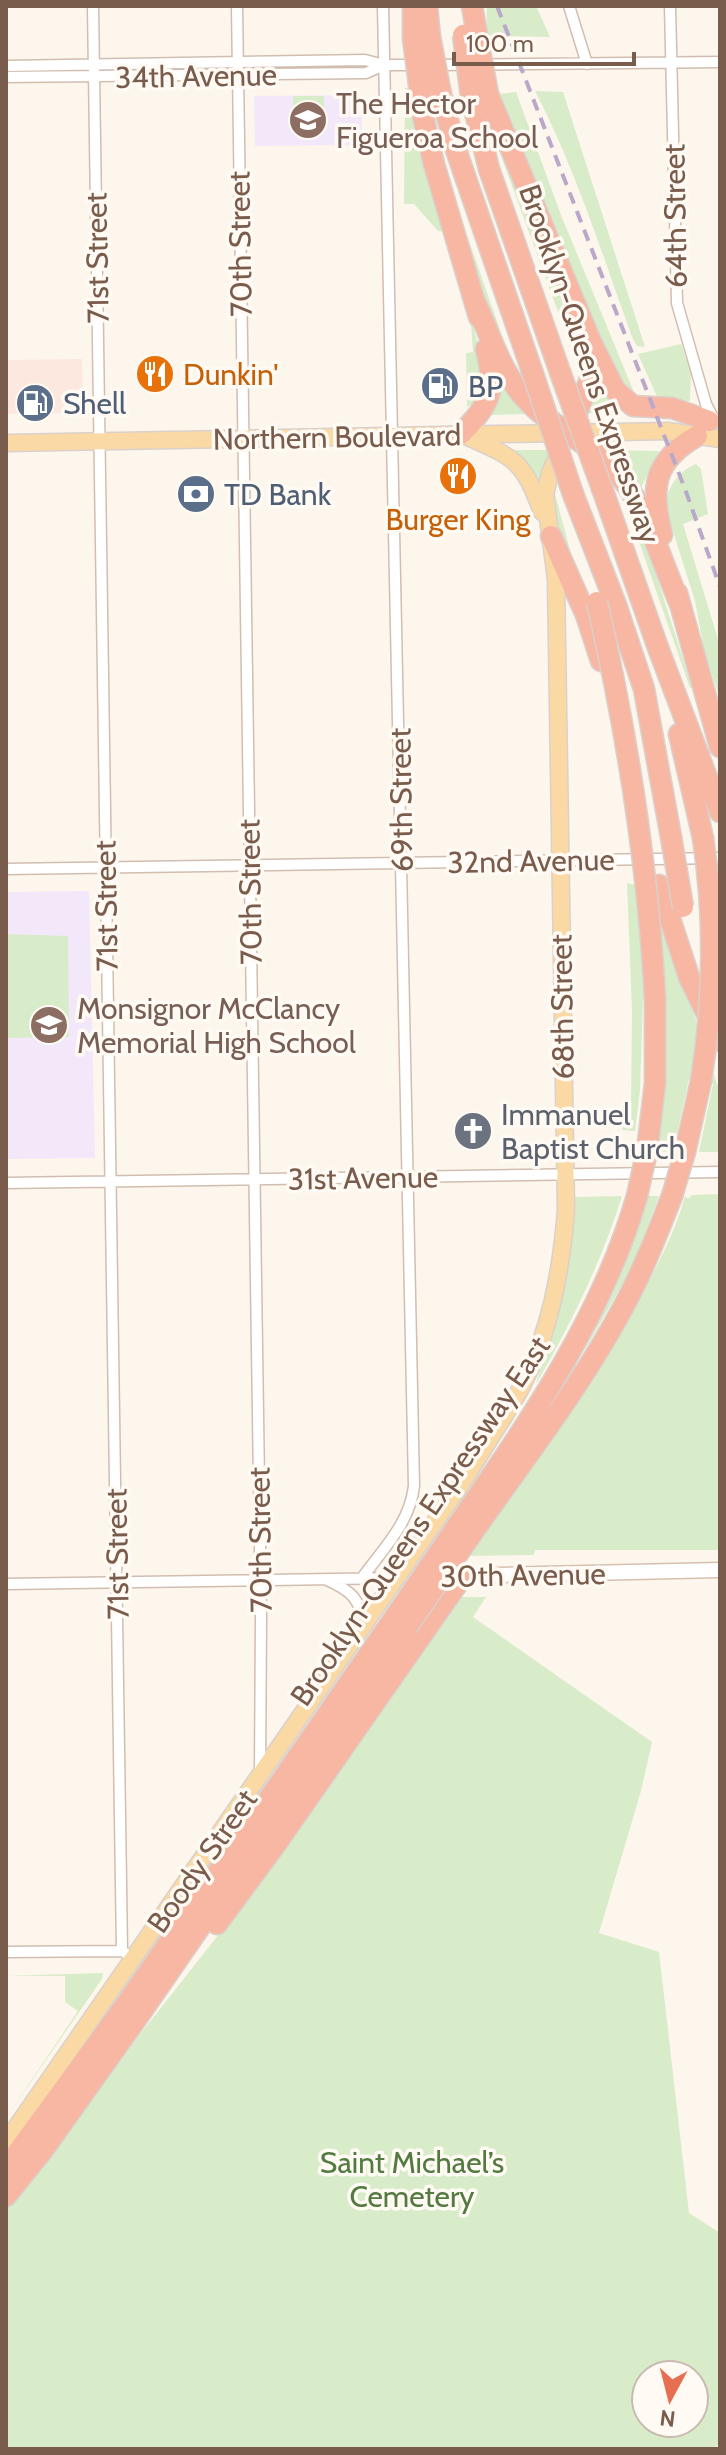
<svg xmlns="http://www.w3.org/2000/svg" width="726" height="2455" font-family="Cabin,sans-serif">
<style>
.commercial{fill:#fde8e0}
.education{fill:#f3e8fa}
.green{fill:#d8ecc9;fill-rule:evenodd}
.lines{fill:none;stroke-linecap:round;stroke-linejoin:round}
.street-casing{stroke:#d1beb0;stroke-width:13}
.secondary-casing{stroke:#d6c0b0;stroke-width:17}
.primary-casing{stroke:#dad1cd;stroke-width:19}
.highway-casing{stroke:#dad1cd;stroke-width:23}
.street{stroke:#fff;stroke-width:10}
.secondary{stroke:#fff;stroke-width:14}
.primary{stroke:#fbd9a5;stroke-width:16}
.highway{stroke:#f7b7a3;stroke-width:20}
.rail{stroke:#b9a8c9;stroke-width:4;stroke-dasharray:12 8;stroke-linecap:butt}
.highway-bridge-casing{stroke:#dad1cd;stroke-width:23;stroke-linecap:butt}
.highway-bridge{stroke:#f7b7a3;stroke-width:20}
.labels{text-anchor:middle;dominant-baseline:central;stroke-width:7;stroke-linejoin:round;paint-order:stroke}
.street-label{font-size:30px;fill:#7a5c4d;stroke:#fffaf3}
.education-label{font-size:30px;fill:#785e54;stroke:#fffaf3;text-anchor:start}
.food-label{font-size:30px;fill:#c56008;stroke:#fffaf3;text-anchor:start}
.service-label{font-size:30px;fill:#4e5e75;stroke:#fffaf3;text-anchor:start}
.worship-label{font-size:30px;fill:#5b616d;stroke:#fffaf3;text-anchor:start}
.park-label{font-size:30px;fill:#537a41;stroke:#fffaf3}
</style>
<rect width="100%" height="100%" fill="#fdf6ec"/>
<path class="commercial" d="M82,359L83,413L6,414V360Z"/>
<path class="education" d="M362,95V145L255,146L254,96Z
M89,891L95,1158L6,1159V892Z"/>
<path class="green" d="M487,6H536L550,37L486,36Z
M410,87L448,232L438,231L414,204H404L405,88Z
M535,91L563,92L645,347L637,346L632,337C602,254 576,170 535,91Z
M516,92L561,215L636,397L623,394L498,94Z
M293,96H324V111H293Z
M499,150L502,151L585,353L580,372Z
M459,221H462L514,370L495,344Z
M470,310L483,368L484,396L467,407L466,353L473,352Z
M681,344L691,373L690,401H659L638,354Z
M601,378L621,408V412L585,413Z
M502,383L523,407L524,414L489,415L498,384Z
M514,450H555L540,482L535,483Z
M604,450L659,451L639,492Z
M696,464L701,469L708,514L683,524L720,646V698L705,655L695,601L665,506C667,487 679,471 696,464Z
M622,493L637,515L692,687L690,688Z
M555,494L585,606L555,531L551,497Z
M627,883L653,889L720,1093V1152H699L713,1084L689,1079L673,1152L657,1151L666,1075L665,998L643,999L640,1090L635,1131L622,1130L623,1110L631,1108L632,1011Z
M6,934L68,936L69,1037L6,1038Z
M720,1194V1550H535L534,1555L469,1556C528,1468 594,1384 644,1291C659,1261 677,1228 685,1196L688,1199L692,1195Z
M622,1196C601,1263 571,1324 536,1384C554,1322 572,1262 574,1197Z
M647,1196H659L632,1267L584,1352C609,1300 631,1250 647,1196Z
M462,1597H486L473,1617L652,1742L641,1791L599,1933L659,1952L689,2213L720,2233V2441L715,2449H6V2209L19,2195L141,2033L268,1872L456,1600ZM646,2375H694V2423H646Z
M197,1886L22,2133L149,1948Z
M103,1973L102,1979L6,2118L78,2011L65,2002V1976H6Z"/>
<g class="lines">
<g class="street-casing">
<path id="street" d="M93,6L122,1951
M237,6L261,1616L260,1772
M569,6L587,64
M670,6L677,303L706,404L714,420
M434,65L720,62
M6,66L365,60L384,65H418
M6,77L366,73L384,65
M6,869L720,858
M6,1183L720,1172
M362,1578C383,1549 410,1523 414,1486L383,6
M327,1580C352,1591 360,1599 364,1626
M6,1584L396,1578
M6,1952L122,1951L127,1954"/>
</g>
<g class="secondary-casing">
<path id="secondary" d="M456,1576L720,1570"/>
</g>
<g class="primary-casing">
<path id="primary" d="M466,436C516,459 522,459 542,512
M6,443L668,431L720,439
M6,2142L466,1477C484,1447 504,1418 521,1388C550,1333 561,1272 566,1211L556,579L545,495L550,473L561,448"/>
</g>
<g class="highway-casing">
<path id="highway" d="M427,6L430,37
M472,6L477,35
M413,38V6
M441,94L456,150L532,371
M488,94L591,342L615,390L633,406L672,408L709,421
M471,96L489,169L560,372
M434,164L479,317
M476,304C493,342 504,382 537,410C565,434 600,450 623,480C648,513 663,565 680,604
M572,426L591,376L592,350
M461,434C490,403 497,392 486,349
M603,491L657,645L720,812
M573,494L616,605L644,689L671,837
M662,535C650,488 653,461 697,436
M551,536L586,615L601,661
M677,593L720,747
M679,734L703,838
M659,885L689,977L720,1041
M647,1151L655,1083V999
M685,1152L701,1081
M458,1525C529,1422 602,1318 637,1196
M471,1535C524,1459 583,1384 626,1302C644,1268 658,1232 672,1196
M217,1924L276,1844L463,1576
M6,2168L130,1999L395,1617
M6,2196L43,2150L135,2021L407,1627"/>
</g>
<use href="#street" class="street"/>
<use href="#secondary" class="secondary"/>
<use href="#primary" class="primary"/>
<use href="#highway" class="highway"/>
<path class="rail" d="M497,6L685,489L720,587"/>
<g class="highway-bridge-casing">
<path id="highway-bridge" d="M463,35L471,96
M477,35L488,94
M430,37L441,94
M413,38L423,116L434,164
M532,371L573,494
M560,372L603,491
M597,602C627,733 648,864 655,999
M671,837L683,907
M701,1081C714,1000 715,919 703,838
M637,1196L647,1151
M672,1196L685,1152
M395,1617L458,1525
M407,1627L471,1535"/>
</g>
<use href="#highway-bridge" class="highway-bridge"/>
</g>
<defs>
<g id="school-disc" transform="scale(2)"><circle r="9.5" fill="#8d6e63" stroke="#fffaf3"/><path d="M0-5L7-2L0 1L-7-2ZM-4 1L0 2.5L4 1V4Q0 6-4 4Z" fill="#fff"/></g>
<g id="restaurant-disc" transform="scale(2)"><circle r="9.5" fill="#e8710a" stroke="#fffaf3"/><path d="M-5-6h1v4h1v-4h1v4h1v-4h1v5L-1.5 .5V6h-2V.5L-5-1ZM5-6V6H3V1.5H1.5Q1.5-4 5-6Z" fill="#fff"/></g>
<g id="fuel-disc" transform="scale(2)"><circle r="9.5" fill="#5c6f8a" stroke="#fffaf3"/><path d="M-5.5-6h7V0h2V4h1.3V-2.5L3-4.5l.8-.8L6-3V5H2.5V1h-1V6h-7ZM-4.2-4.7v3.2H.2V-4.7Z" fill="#fff"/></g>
<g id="bank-disc" transform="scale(2)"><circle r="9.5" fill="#5c6f8a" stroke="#fffaf3"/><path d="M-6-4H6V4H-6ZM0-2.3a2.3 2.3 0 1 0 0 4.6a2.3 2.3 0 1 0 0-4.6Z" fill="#fff"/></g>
<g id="church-disc" transform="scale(2)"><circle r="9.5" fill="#6b7280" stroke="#fffaf3"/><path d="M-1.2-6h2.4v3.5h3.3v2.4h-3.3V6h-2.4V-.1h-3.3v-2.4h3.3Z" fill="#fff"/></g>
</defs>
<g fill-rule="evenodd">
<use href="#school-disc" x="308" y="120"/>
<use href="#restaurant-disc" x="155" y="374"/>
<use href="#fuel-disc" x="440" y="386"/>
<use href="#fuel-disc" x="35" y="403"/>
<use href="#restaurant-disc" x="458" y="476"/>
<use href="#bank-disc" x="196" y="494"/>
<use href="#school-disc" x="49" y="1025"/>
<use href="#church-disc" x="473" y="1131"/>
</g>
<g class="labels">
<g class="street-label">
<text transform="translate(196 76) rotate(-1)">34th Avenue</text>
<text transform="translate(675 216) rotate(-91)">64th Street</text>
<text transform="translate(240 244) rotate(-91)">70th Street</text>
<text transform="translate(97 258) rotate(-91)">71st Street</text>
<text transform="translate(590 364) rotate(71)">Brooklyn-Queens Expressway</text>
<text transform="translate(337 437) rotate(-1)">Northern Boulevard</text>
<text transform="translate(401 800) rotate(-91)">69th Street</text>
<text transform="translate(531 861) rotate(-1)">32nd Avenue</text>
<text transform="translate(250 892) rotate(-91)">70th Street</text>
<text transform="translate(106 906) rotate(-91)">71st Street</text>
<text transform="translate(562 1007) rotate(-91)">68th Street</text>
<text transform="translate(363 1178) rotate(-1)">31st Avenue</text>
<text transform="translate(420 1521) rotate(-56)">Brooklyn-Queens Expressway East</text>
<text transform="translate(260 1540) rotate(-91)">70th Street</text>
<text transform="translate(117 1554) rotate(-91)">71st Street</text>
<text transform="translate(523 1575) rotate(-1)">30th Avenue</text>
<text transform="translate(202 1861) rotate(-55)">Boody Street</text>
</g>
<g class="education-label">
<text x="336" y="103">The Hector<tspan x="336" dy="34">Figueroa School</tspan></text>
<text x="77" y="1008">Monsignor McClancy<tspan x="77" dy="34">Memorial High School</tspan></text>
</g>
<g class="food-label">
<text x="183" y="374">Dunkin'</text>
<text x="458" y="519" text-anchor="middle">Burger King</text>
</g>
<g class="service-label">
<text x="468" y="386">BP</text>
<text x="63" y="403">Shell</text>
<text x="224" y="494">TD Bank</text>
</g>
<g class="worship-label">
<text x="501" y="1114">Immanuel<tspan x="501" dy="34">Baptist Church</tspan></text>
</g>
<g class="park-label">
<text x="412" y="2162">Saint Michael’s<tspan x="412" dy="34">Cemetery</tspan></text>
</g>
</g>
<rect width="726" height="2455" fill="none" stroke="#7a5c4d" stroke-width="16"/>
<g transform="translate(670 2399) rotate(187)"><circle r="38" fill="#fffaf3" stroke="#cabbb1" stroke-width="2"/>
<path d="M0-6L14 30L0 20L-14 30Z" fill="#e76f51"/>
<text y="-12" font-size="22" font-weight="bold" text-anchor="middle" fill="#7a5c4d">N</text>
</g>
<path d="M454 52v12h180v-12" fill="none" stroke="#7a5c4d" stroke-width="4"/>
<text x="466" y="52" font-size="24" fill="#7a5c4d" stroke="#fffaf3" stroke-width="6" paint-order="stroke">100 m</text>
</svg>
